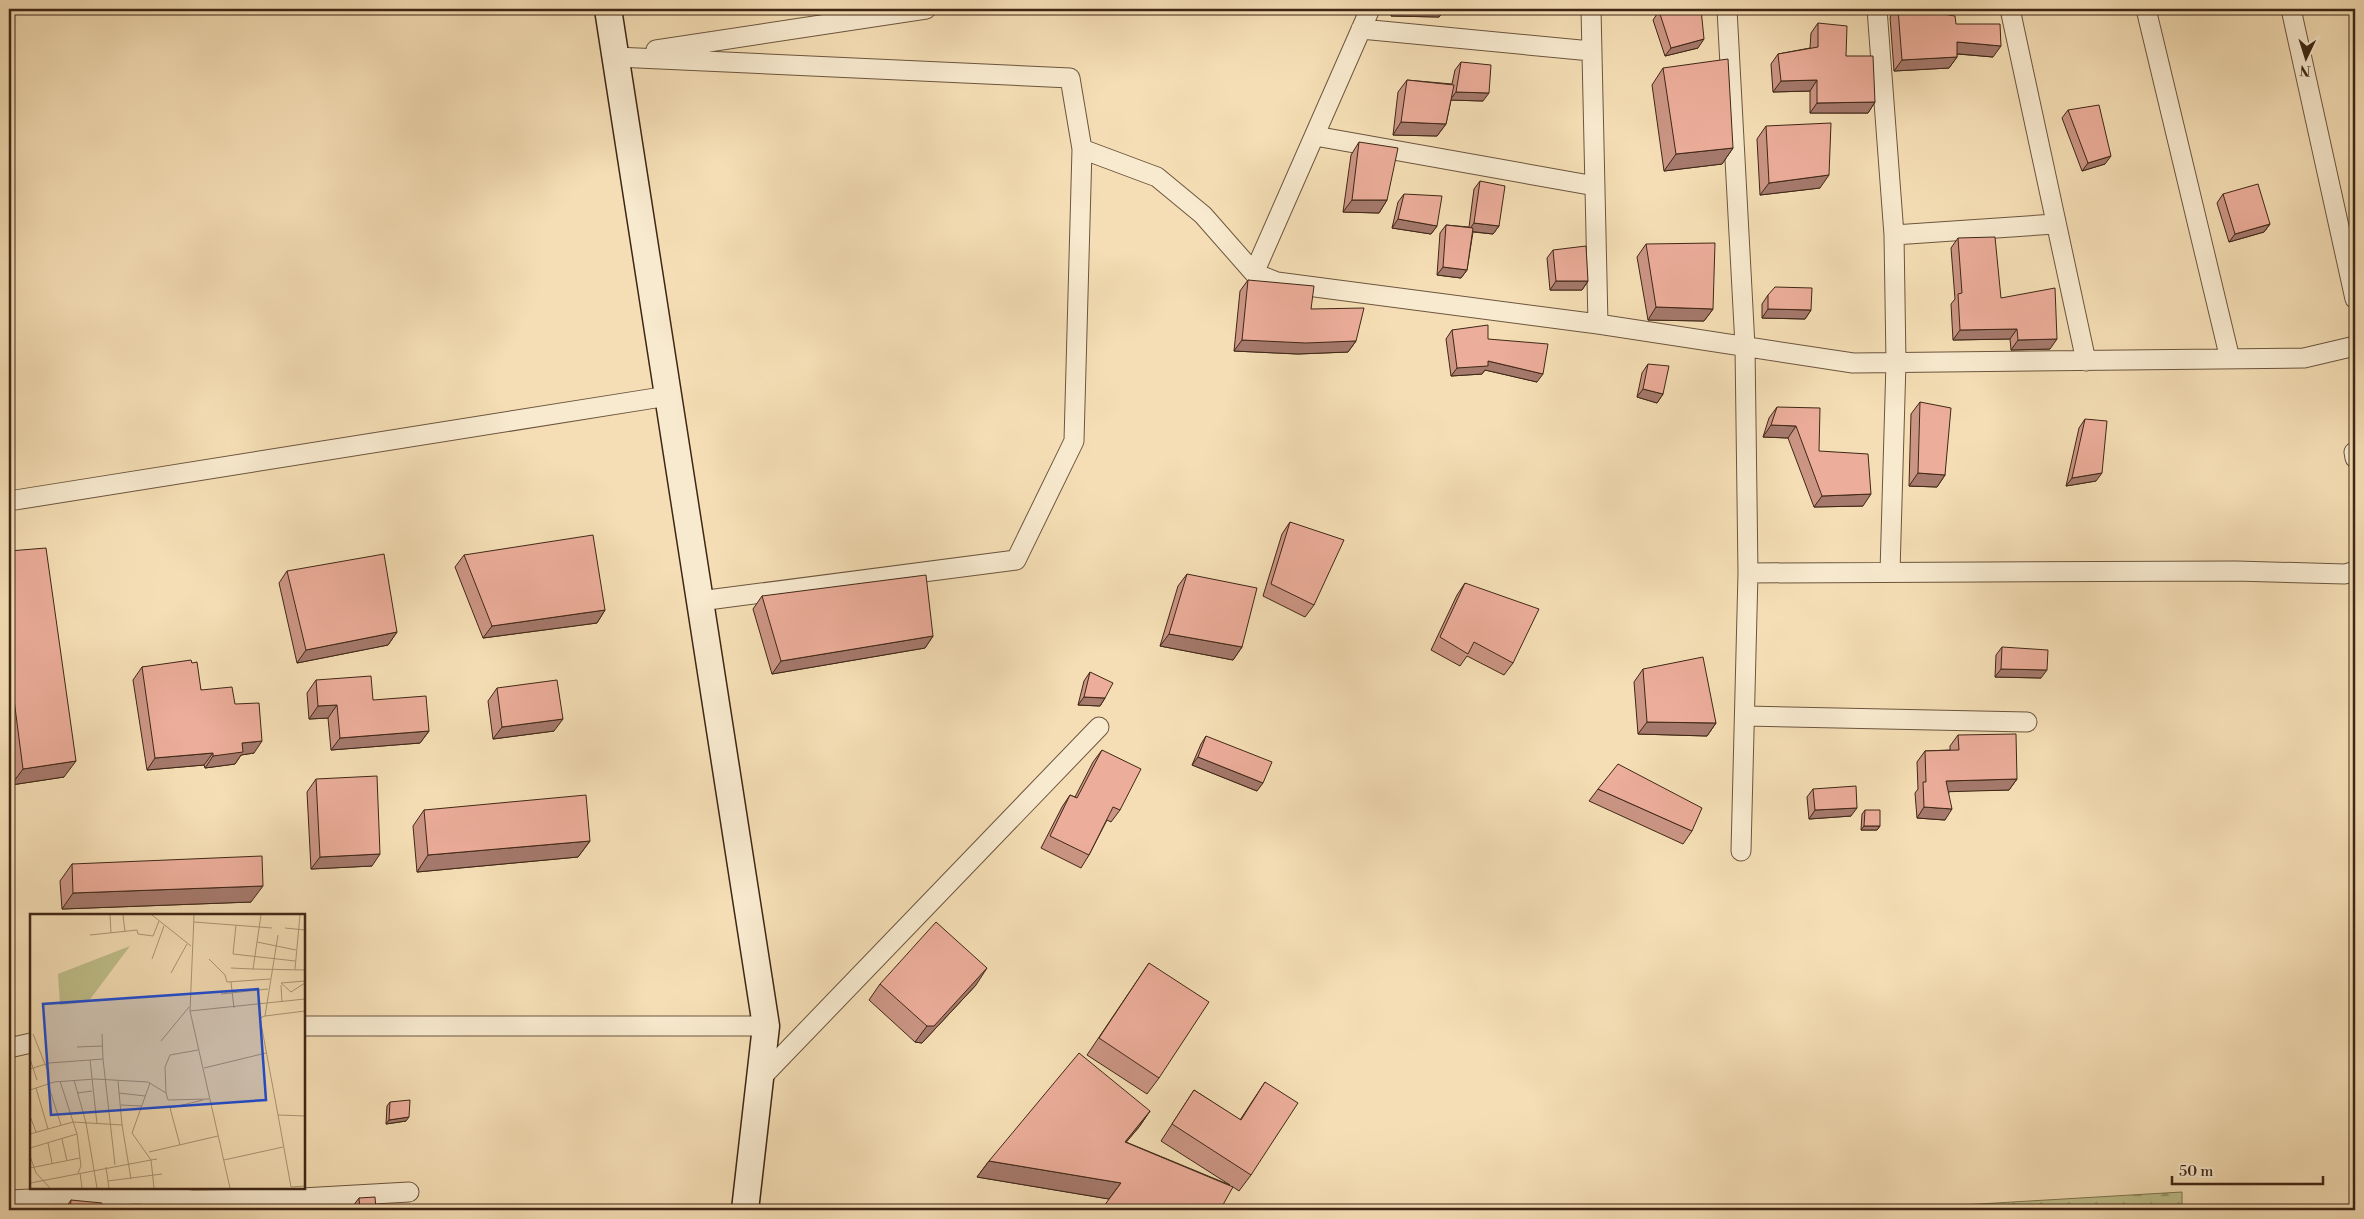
<svg xmlns="http://www.w3.org/2000/svg" width="2364" height="1219" font-family="'Libre Bodoni',serif">
<style>
.forest{fill:url(#forest-firs);stroke:#7f7450}
.lines{fill:none;stroke-linecap:round;stroke-linejoin:round}
.street-casing{stroke:#6c553e;stroke-width:21}
.secondary-casing{stroke:#3f2716;stroke-width:29}
.street{stroke:#f8eacf;stroke-width:19}
.secondary{stroke:#f8eacf;stroke-width:26}
.wall{fill:#cb9584;stroke:#3f2716}
.shaded-wall{fill:#a5796c;stroke:#3f2716}
.building{fill:#ecad9a;stroke:#3f2716}
.inset-road{fill:none;stroke:#ac9575;stroke-width:1}
.view{fill:#1d4ed8;fill-opacity:0.15;stroke:#1d4ed8;stroke-width:2.5}
.inset-edge{fill:none;stroke:#3f2716;stroke-width:2.5}
</style>
<defs>
<pattern id="forest-firs" width="22" height="20" patternUnits="userSpaceOnUse" patternTransform="scale(1.25)"><rect width="22" height="20" fill="#bfc08b"/><path d="M5 1l3.5 6h-7zM16 11l3.5 6h-7z" fill="#9d9c71"/></pattern>
</defs>
<rect width="100%" height="100%" fill="#f5deb5"/>
<filter id="stains"><feTurbulence type="fractalNoise" baseFrequency=".004" numOctaves="4"/><feColorMatrix values="0 0 0 0 .2 0 0 0 0 .09 0 0 0 0 .02 0 0 0 .5 -.17"/></filter>
<radialGradient id="worn" r=".72"><stop offset=".6" stop-color="#630" stop-opacity="0"/><stop offset="1" stop-color="#630" stop-opacity=".3"/></radialGradient>
<path class="forest" d="M2182,1192V1210H1877Z"/>
<g class="lines">
<g class="street-casing">
<path id="street" d="M1591,9L1598,324
M1727,9L1745,346L1748,573L2236,571L2345,574L2355,571
M1877,9L1894,235L1896,362L1890,572
M2010,9L2086,361
M2146,9L2230,359
M2291,9L2355,299
M1361,29L1591,51
M656,50L926,9
M616,57L1070,78L1082,149L1074,441L1016,560L700,601
M1315,136L1595,186
M1082,149L1157,177L1203,215L1254,273L1277,282L1598,324L1853,363L2304,358L2355,346
M1894,235L2055,224
M1254,273L1370,9
M2354,452L2355,458
M9,501L668,396
M1745,716L2027,722
M1741,851L1748,573
M304,1026H766
M9,1048L31,1043
M762,1077L1099,727
M9,1200L139,1194L192,1200L284,1199L409,1192"/>
</g>
<g class="secondary-casing">
<path id="secondary" d="M608,9L766,1026L745,1210"/>
</g>
<use href="#street" class="street"/>
<use href="#secondary" class="secondary"/>
</g>
<path class="wall" d="M1392,9H1445L1439,17L1391,16Z
M1896,9H1943V14L1993,57L1957,54V57L1949,68L1894,71L1890,17Z
M2076,9H2107L2103,14L2078,13Z
M1659,11L1698,48L1665,56L1653,20Z
M1818,23L1846,56L1875,102L1868,113H1810V91L1773,92L1771,64L1778,54L1810,48L1811,33Z
M1461,62L1483,101L1451,100L1446,124L1437,136L1393,135L1398,92L1407,80L1452,84L1455,70Z
M1663,68L1733,148L1722,164L1664,171L1652,85Z
M2068,110L2105,164L2082,171L2062,118Z
M1766,126L1820,188L1760,195L1757,139Z
M1359,142L1387,200L1379,213L1343,212L1351,155Z
M1480,181L1499,226L1493,234L1473,232L1467,270L1461,278L1437,275L1440,233L1446,225L1469,227L1474,189Z
M1404,194L1437,226L1431,234L1392,228L1398,202Z
M2223,194L2270,224L2264,232L2229,242L2217,203Z
M1958,238L2001,298L2050,349L2011,350L2010,339L1953,340L1951,304L1955,299L1951,248Z
M1646,244L1713,309L1704,321L1648,320L1637,257Z
M1553,250L1588,281L1582,290H1550L1547,258Z
M1248,280L1311,309L1356,341L1348,352L1298,354L1234,351L1240,291Z
M1768,295L1811,310L1805,319L1762,318V304Z
M1452,330L1488,339L1537,382L1485,370L1482,374L1451,376L1446,339Z
M1648,364L1663,394L1657,403L1637,397L1642,373Z
M1920,402L1945,475L1937,487L1909,486L1911,414Z
M1777,407L1819,451L1863,506L1814,507L1788,438L1763,437L1769,418Z
M2085,419L2096,481L2066,486L2079,428Z
M1290,522L1314,605L1305,617L1263,596L1282,534Z
M9,551L64,777L11,785L9,766Z
M464,555L605,610L597,623L483,638L455,567Z
M287,571L397,632L388,645L297,663L279,583Z
M1187,574L1242,647L1233,660L1160,646L1178,586Z
M1465,583L1513,663L1504,675L1467,656L1460,666L1431,650L1457,595Z
M762,596L933,636L925,648L772,674L753,609Z
M2002,647L2041,678L1995,677L1996,655Z
M192,663L201,690L235,704L254,753L241,755L235,764L205,768L204,765L147,770L133,680L142,667Z
M1643,669L1716,723L1707,736L1638,734L1634,682Z
M1090,672L1105,698L1100,706L1078,705L1084,681Z
M316,680L373,700L429,731L420,743L331,750L328,718L309,719L307,693Z
M497,688L554,731L493,739L488,701Z
M1958,735L2017,779L2009,790L1949,791L1945,820L1917,818L1915,793L1918,789L1917,762L1925,751L1950,750V746Z
M1206,736L1257,791L1192,765L1201,744Z
M1102,750L1120,810L1111,822L1107,820L1089,855L1081,868L1041,848L1062,807L1070,795L1075,797L1093,762Z
M316,779L372,866L311,869L307,792Z
M1598,789L1692,831L1683,844L1589,801Z
M1813,789L1851,816L1809,819L1807,797Z
M424,810L590,841L578,857L417,872L413,826Z
M1865,810L1880,826L1877,830H1861L1862,814Z
M72,864L251,902L62,909L60,881Z
M1149,963L1159,1078L1147,1094L1087,1055Z
M880,984L976,985L922,1043L915,1042L869,1000Z
M1265,1082L1251,1175L1239,1191L1233,1187L1109,1199L977,1177L989,1161L1150,1111L1139,1127L1126,1142L1230,1185L1161,1141L1194,1090L1240,1120Z
M390,1102L406,1121L386,1124L387,1106Z
M359,1198L376,1210H353V1206Z
M71,1200L101,1210H65V1209Z"/>
<path class="shaded-wall" d="M1396,9H1445L1439,17L1391,16Z
M2081,9H2107L2103,14L2078,13Z
M1704,39L1698,48L1665,56L1671,48Z
M1957,42L2001,46L1993,57L1949,53Z
M1957,57L1949,68L1894,71L1902,60Z
M1817,80L1810,91L1773,92L1781,81Z
M1456,92L1489,93L1483,101L1450,100Z
M1875,102L1868,113H1810L1817,103Z
M1401,122L1446,124L1437,136L1393,135Z
M1733,148L1722,164L1664,171L1676,154Z
M2111,156L2105,164L2082,171L2088,163Z
M1829,175L1820,188L1760,195L1769,183Z
M1352,200H1387L1379,213L1343,212Z
M1398,219L1437,226L1431,234L1392,228Z
M1474,223L1499,226L1493,234L1468,231Z
M2270,224L2264,232L2229,242L2235,234Z
M1443,267L1467,270L1461,278L1437,275Z
M1556,281H1588L1582,290H1550Z
M1656,307L1713,309L1704,321L1648,320Z
M1768,309L1811,310L1805,319L1762,318Z
M2017,329L2010,339L1953,340L1960,330Z
M2057,339L2050,349L2011,350L2018,340Z
M1242,340L1356,341L1348,352L1298,354L1234,351Z
M1488,361L1543,374L1537,382L1485,370L1482,374L1451,376L1457,368Z
M1643,389L1663,394L1657,403L1637,397Z
M1771,425L1796,426L1788,438L1763,437Z
M1918,473L1945,475L1937,487L1909,486Z
M2102,473L2096,481L2066,486L2072,478Z
M1871,494L1863,506L1814,507L1822,496Z
M605,610L597,623L483,638L492,626Z
M397,632L388,645L297,663L306,650Z
M1169,634L1242,647L1233,660L1160,646Z
M933,636L925,648L772,674L781,661Z
M2001,669L2047,670L2041,678L1995,677Z
M1084,697L1105,698L1100,706L1078,705Z
M337,705L328,718L309,719L318,706Z
M563,719L554,731L493,739L502,727Z
M1647,722L1716,723L1707,736L1638,734Z
M429,731L420,743L331,750L340,738Z
M262,741L254,753L241,755L235,764L205,768L213,756L242,743Z
M213,753L204,765L147,770L155,758Z
M1198,757L1263,783L1257,791L1192,765Z
M76,761L64,777L11,785L23,769Z
M2017,779L2009,790L1939,792L1946,781Z
M1924,807L1952,809L1945,820L1917,818Z
M1857,808L1851,816L1809,819L1815,810Z
M1864,826H1880L1877,830H1861Z
M590,841L578,857L417,872L428,855Z
M380,854L372,866L311,869L320,857Z
M263,886L251,902L62,909L73,893Z
M987,968L976,985L922,1043L915,1042L927,1026Z
M1150,1111L1139,1127L1113,1158L1125,1142Z
M409,1117L406,1121L386,1124L389,1120Z
M989,1161L1121,1183L1109,1199L977,1177Z"/>
<path class="building" d="M1676,9H1701L1704,39L1671,48L1659,11Z
M1898,9H1943V14L1955,16L1956,24H2000L2001,46L1957,42V57L1902,60Z
M1818,23L1847,26L1846,56H1873L1875,102L1817,103V80L1781,81L1778,54L1818,47Z
M1728,59L1733,148L1676,154L1663,68Z
M1461,62L1491,65L1489,93L1456,92Z
M1407,80L1454,85L1446,124L1401,122Z
M2099,105L2111,156L2088,163L2068,110Z
M1831,123L1829,175L1769,183L1766,126Z
M1359,142L1398,148L1387,200H1352Z
M1480,181L1505,186L1499,226L1474,223Z
M2258,184L2270,224L2235,234L2223,194Z
M1404,194L1442,196L1437,226L1398,219Z
M1446,225L1473,228L1467,270L1443,267Z
M1995,237L2001,298L2055,288L2057,339L2018,340L2017,329L1960,330L1958,294L1962,293L1958,238Z
M1715,243L1713,309L1656,307L1646,244Z
M1586,246L1588,281H1556L1553,250Z
M1248,280L1314,286L1311,309L1364,308L1356,341L1306,343L1242,340Z
M1775,287L1812,288L1811,310L1768,309V295Z
M1488,325V339L1548,344L1543,374L1488,361V366L1457,368L1452,330Z
M1648,364L1669,366L1663,394L1643,389Z
M1920,402L1951,408L1945,475L1918,473Z
M1777,407L1820,408L1819,451L1868,454L1871,494L1822,496L1796,426L1771,425Z
M2085,419L2107,421L2102,473L2072,478Z
M1290,522L1344,540L1314,605L1271,584Z
M593,535L605,610L492,626L464,555Z
M46,548L76,761L23,769L9,661V551Z
M384,554L397,632L306,650L287,571Z
M1187,574L1257,588L1242,647L1169,634Z
M926,575L933,636L781,661L762,596Z
M1465,583L1539,609L1513,663L1474,642L1468,654L1440,637Z
M2002,647L2048,650L2047,670L2001,669Z
M1703,657L1716,723L1647,722L1643,669Z
M191,660L192,663L197,662L201,690L232,687L235,704L259,703L262,741L242,743L243,752L213,756V753L155,758L142,667Z
M1090,672L1113,683L1105,698L1084,697Z
M371,676L373,700L426,696L429,731L340,738L337,705L318,706L316,680Z
M557,680L563,719L502,727L497,688Z
M2016,734L2017,779L1946,781L1952,809L1924,807L1923,782H1926L1925,751L1959,750L1958,735Z
M1206,736L1272,762L1263,783L1198,757Z
M1102,750L1141,769L1120,810L1113,807L1089,855L1050,836L1070,795L1077,798Z
M1618,764L1702,808L1692,831L1598,789Z
M377,776L380,854L320,857L316,779Z
M1856,786L1857,808L1815,810L1813,789Z
M586,795L590,841L428,855L424,810Z
M1865,810H1880V826H1864Z
M262,856L263,886L73,893L72,864Z
M936,922L987,968L934,1026H927L880,984Z
M1149,963L1209,1002L1159,1078L1099,1038Z
M1079,1053L1150,1111L1125,1142L1233,1187L1220,1210H1101L1121,1183L989,1161Z
M1265,1082L1298,1103L1251,1175L1172,1124L1194,1090L1241,1120Z
M410,1100L409,1117L389,1120L390,1102Z
M375,1197L376,1210H360L359,1198Z
M71,1200L102,1203L101,1210H70Z"/>
<g transform="translate(30 914)">
<rect width="275" height="275" fill="#f5deb5"/>
<path d="M100,32L58,88L30,91L28,60Z" fill="#bfc08b"/>
<path class="inset-road" d="M80,1L81,19M93,1L95,18M122,1L161,32M164,1L160,97L200,274M231,1L223,55L275,56M164,8L242,14M206,11L203,40L265,47M255,14L275,16M60,21L107,16L108,20L123,22L129,7M248,21L235,102L230,104L248,201M227,28L266,36M122,45L134,12M179,45L195,61L197,68L240,65M201,54L223,55M265,55L270,1M141,59L157,30M275,67L251,69L261,78L275,69M201,68L204,94M251,71L252,88M191,80L238,75M160,97L275,85M235,102L275,97M3,120L19,160M72,120L73,145M131,127L159,93M47,133L72,132M168,136L140,141L135,153L136,179L138,186L179,185M0,145L7,166M60,146L67,210M174,154L236,139M0,155L19,149L73,145L85,251M44,166L56,209L67,274M30,167L47,220M88,167L92,211M18,170L31,211M6,174L18,215M0,176L24,168L65,165L118,168L136,179M47,179L62,177M89,179L115,182M91,191L112,192M0,202L6,218M275,202L248,201L261,273L275,272M0,220L43,208L92,211L101,265M32,225L37,247M18,229L22,249M150,231L140,194L173,186M0,234L47,220L51,252L48,259M119,238L188,222M0,242L6,259L20,274M194,246L253,233M76,253L79,274M0,254L50,244M50,259L52,274M78,267L132,260M0,269L121,246L102,219L120,169M124,274L121,246L127,245"/>
<path class="view" d="M228,75L236,186L21,201L13,90Z"/>
<rect width="275" height="275" class="inset-edge"/>
</g>
<rect width="2364" height="1219" fill="none" stroke="#f5deb5" stroke-width="30"/>
<rect x="10" y="10" width="2344" height="1199" fill="none" stroke="#3f2716" stroke-width="2.5"/>
<rect x="15" y="15" width="2334" height="1189" fill="none" stroke="#3f2716"/>
<g transform="translate(2306 58) rotate(184)" stroke="#f8eacf" stroke-width="4" paint-order="stroke">
<path d="M0-4L9 19L0 12L-9 19Z" fill="#3f2716"/>
<text y="-8" font-size="14" font-weight="bold" text-anchor="middle" fill="#3f2716">N</text>
</g>
<path d="M2172 1176v8h151v-8" fill="none" stroke="#3f2716" stroke-width="2.5"/>
<text x="2179" y="1176" font-size="15" fill="#3f2716" stroke="#f8eacf" stroke-width="4" paint-order="stroke">50 m</text>
<rect width="100%" height="100%" filter="url(#stains)"/>
<rect width="100%" height="100%" fill="url(#worn)"/>
</svg>
